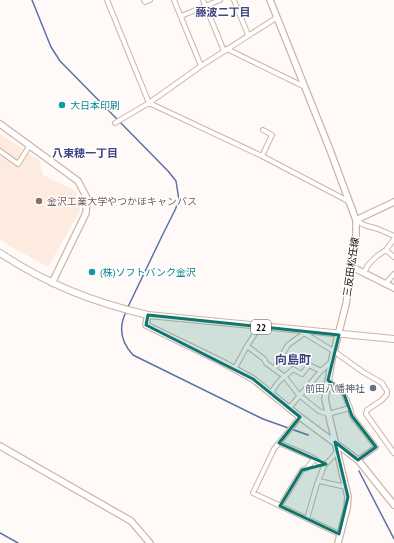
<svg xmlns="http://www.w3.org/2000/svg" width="394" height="543" font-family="'PT Sans','Noto Sans JP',sans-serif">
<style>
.built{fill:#feebdf}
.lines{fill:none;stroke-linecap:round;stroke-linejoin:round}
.stream{stroke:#5c72a6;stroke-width:1.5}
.street-casing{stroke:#ccb5a6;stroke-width:6}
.secondary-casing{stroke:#ccb5a6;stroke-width:8}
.primary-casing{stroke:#ccb5a6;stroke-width:8}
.street{stroke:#fff;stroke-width:4}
.secondary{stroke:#fff;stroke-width:5.5}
.primary{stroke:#fff;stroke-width:6}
.marked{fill:#0f766e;fill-opacity:0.2;stroke:#0f766e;stroke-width:3;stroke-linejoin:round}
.culture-dot{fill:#0f9aa8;stroke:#fff;stroke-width:1.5}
.education-dot{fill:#8d6e63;stroke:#fff;stroke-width:1.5}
.worship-dot{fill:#6b7280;stroke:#fff;stroke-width:1.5}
.labels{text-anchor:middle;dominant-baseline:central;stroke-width:3;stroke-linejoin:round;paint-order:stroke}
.shield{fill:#fff;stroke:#595451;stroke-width:1}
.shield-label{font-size:9px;font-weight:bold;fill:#120a06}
.culture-label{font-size:10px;fill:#0d838f;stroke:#fff;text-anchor:start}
.education-label{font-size:10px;fill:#785e54;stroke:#fff;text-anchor:start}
.street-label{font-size:10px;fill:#120a06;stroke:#fff}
.worship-label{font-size:10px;fill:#5b616d;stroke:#fff;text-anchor:end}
.neighbourhood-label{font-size:11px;font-weight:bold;fill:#404481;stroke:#fff}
.quarter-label{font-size:12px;font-weight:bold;fill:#404481;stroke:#fff}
</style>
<rect width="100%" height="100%" fill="#fffaf7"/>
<path class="built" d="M0,134L39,160L43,175L76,191L80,211L48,267L15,249L0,239Z"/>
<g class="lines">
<path class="stream" d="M32,0L51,47L60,61L168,171L176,181L179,200L175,210L162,236L127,309
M126,312C118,328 121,342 133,355L263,419L308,435
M359,471L394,539
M0,533L18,543"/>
<g class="street-casing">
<path id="street" d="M107,0L149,103L262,156L348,201
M144,0L145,2L150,0
M174,0L201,66
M203,0L224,51
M234,0L248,35
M181,16L220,0
M227,49L305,87
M115,123L149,103L201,66L276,18
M0,151L18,164L30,145
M262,156L272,135L263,130
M356,220L364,225L378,229L394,236
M386,250L394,257
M364,273L368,265L377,256L386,250L394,239
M386,283L394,274
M304,333L335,352L363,372L382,383L387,391V394L382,400L367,410L366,414L394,453
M247,346L264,359L266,363L285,377L299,395L319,411L328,414L350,408L344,394L328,380
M235,368L247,346L260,326
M274,369L288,345L306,332
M271,394C277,380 283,379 293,369L302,374L309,365L321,371L331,362
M289,408L321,371
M350,408L352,416L376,447L358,460
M300,417L274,449L253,493L339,534
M279,443L312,457L324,466L337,452
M319,481L346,487
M280,506L302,470L307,468L314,459
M307,519L317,484L324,466"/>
</g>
<g class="secondary-casing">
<path id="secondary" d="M270,0L330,150L356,220V237L346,304L332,359L325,399L348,497L347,508L338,543
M0,124L78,181L87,198L86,213L52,283
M356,220L394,202
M352,267L394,288
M148,315L146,325L220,361L253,379L300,417L358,460L394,505
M0,446L131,521L150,543"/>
</g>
<g class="primary-casing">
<path id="primary" d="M0,253C47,284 92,302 148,315L394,339"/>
</g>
<use href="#street" class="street"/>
<use href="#secondary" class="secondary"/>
<use href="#primary" class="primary"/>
</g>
<path class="marked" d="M148,315L339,335L328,380L344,394L352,416L376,447L358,460L335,442L348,497L339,534L280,506L302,470L326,464L279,443L300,417L253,379L146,325Z"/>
<g class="culture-dot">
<circle cx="62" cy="105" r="4"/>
<circle cx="92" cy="272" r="4"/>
</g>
<circle class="education-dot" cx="39" cy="201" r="4"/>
<circle class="worship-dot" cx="373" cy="388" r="4"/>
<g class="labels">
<rect class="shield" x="251" y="320" width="20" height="14" rx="3"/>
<g class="shield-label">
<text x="261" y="327">22</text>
</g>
<g class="culture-label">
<text x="70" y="105">大日本印刷</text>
<text x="100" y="272">(株)ソフトバンク金沢</text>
</g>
<g class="education-label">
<text x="47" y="201">金沢工業大学やつかほキャンパス</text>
</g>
<g class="street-label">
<text transform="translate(351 267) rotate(-82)">三反田松任線</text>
</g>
<g class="worship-label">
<text x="365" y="388">前田八幡神社</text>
</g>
<g class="neighbourhood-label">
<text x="223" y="12">藤波二丁目</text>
<text x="85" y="153">八束穂一丁目</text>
</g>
<g class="quarter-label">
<text x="293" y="359">向島町</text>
</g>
</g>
</svg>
